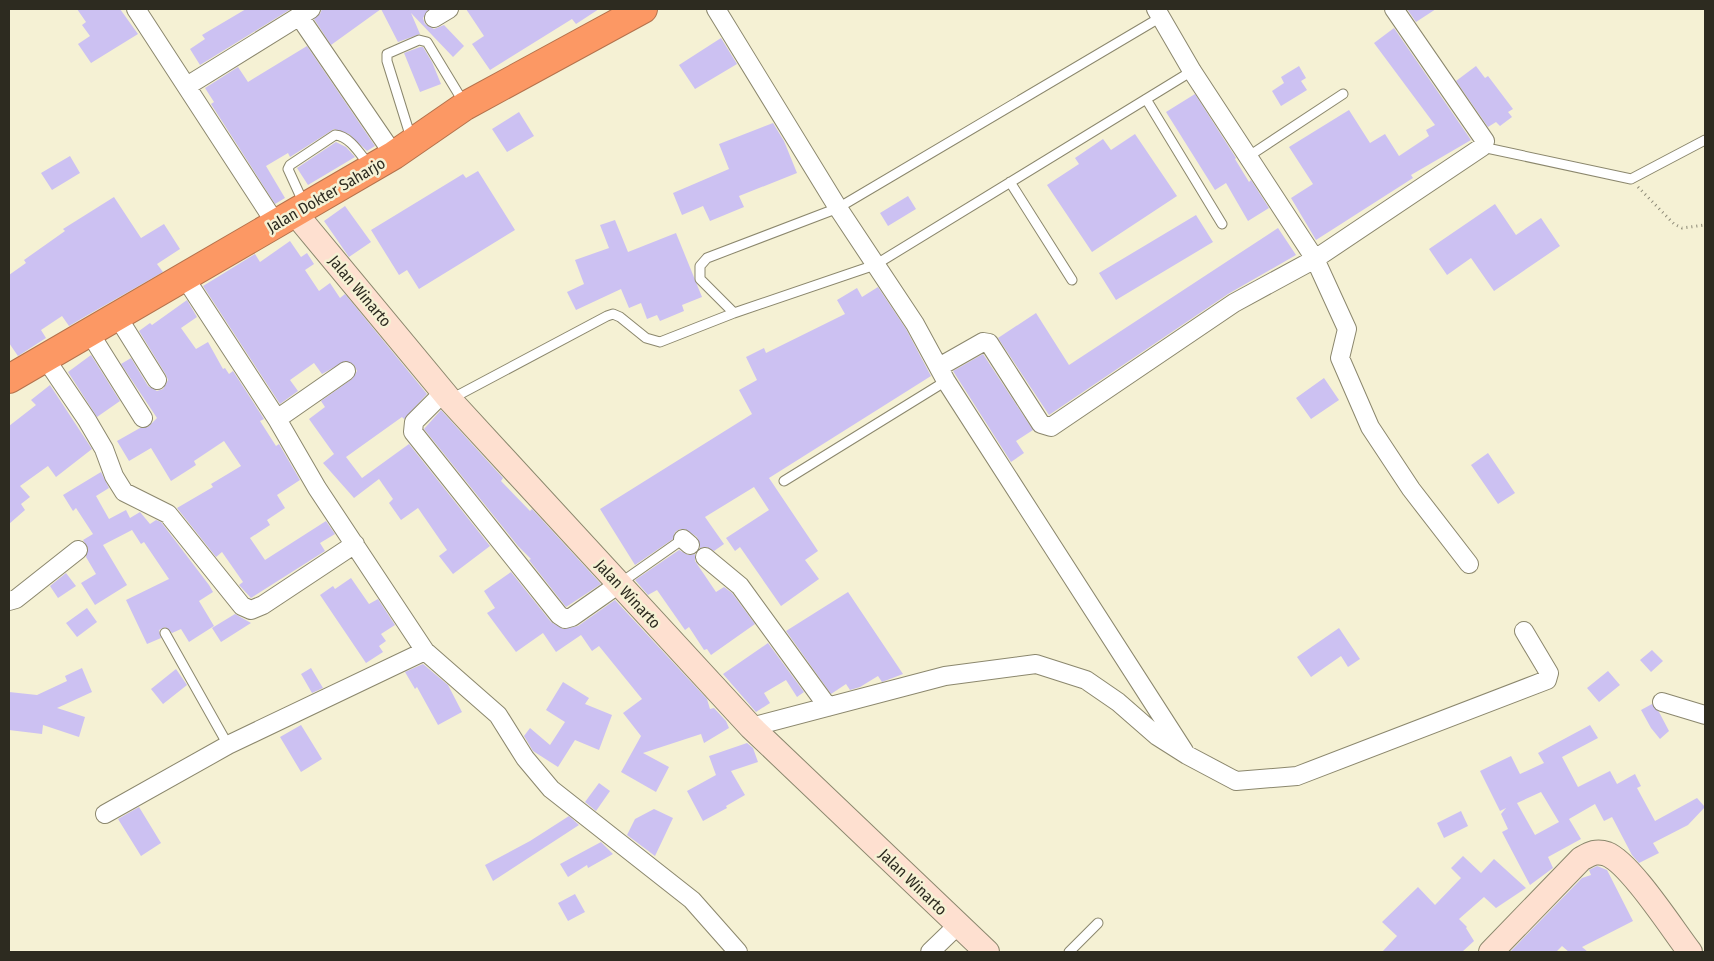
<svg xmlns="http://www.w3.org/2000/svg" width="1714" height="961" font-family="'Fira Sans Condensed',sans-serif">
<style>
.building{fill:#ccc1f2;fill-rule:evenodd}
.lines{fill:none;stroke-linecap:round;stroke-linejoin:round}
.lane-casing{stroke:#8b876d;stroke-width:11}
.street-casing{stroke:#8b876d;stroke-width:20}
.secondary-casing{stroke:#8b876d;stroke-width:26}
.highway-casing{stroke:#b4724c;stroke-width:30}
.path{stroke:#8c8976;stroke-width:3;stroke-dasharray:1 4;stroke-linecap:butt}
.lane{stroke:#fff;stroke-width:9}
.street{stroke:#fff;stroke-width:18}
.secondary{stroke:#fee0d0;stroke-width:24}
.highway{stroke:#fc9864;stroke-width:28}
.labels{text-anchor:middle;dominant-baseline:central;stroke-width:5;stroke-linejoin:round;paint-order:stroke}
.street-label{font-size:16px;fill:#2d2b20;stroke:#f5f1d4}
</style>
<rect width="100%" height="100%" fill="#f5f1d4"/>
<path class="building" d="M77,9H120L138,34L91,63L78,44L90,36L82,25L86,22Z
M246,9H291L200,65L190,49L205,39L202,35Z
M322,9H429L423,18L425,24L434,29L444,25L464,46L453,57L411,13L420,34L398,42L381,9L331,45L314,19L320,14Z
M466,9H599L576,24L572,19L490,70L472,44L484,36Z
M1407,9H1436L1416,22Z
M1394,28L1471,140L1411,175L1413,178L1316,240L1291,198L1313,184L1289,147L1349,110L1370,143L1385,134L1399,156L1429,136L1426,130L1435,125L1374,43Z
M721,38L737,64L695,89L679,65Z
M307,46L375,146L367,151L349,134L334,129L290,157L288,153L266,166L285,198L275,204L211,104L214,102L205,88L238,67L248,82Z
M420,47H423L432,62L441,84L420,92L404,53Z
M1299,66L1306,78L1301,81L1307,90L1281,106L1272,91L1284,83L1281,77Z
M1476,66L1485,78L1488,76L1513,109L1508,112L1512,117L1500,126L1496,122L1488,127L1456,81Z
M1195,94L1236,158L1235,159L1249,182L1251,180L1269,208L1248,221L1226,183L1215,190L1166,112Z
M519,112L534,136L507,152L492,129Z
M773,123L784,141L797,173L739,196L744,207L710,221L703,206L682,215L673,193L729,169L719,144Z
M1135,134L1177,196L1092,252L1047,185L1079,164L1075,158L1103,139L1111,150Z
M336,142L346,147L355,157L308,185L297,168Z
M70,156L80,173L52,190L41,173Z
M478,171L515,230L419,289L407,270L399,275L371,230L463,174L466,178Z
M908,196L916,209L888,226L880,213Z
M114,197L141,238L164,224L180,249L157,264L163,272L86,316L69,326L62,316L41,330L46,338L18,356L9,343V275L26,263L24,260L65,231L63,229Z
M1495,204L1516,235L1541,218L1560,246L1494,291L1471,258L1447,275L1429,249Z
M345,206L371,242L349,257L324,221Z
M1196,215L1213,242L1116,300L1099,273Z
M615,220L628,252L676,233L702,297L682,305L684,311L660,321L657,315L647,319L641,303L629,308L621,289L576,310L567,292L584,284L575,260L609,248L600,225Z
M1278,228L1296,255L1228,294L1049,415L998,338L1036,313L1069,365Z
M290,241L301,257L307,253L314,264L305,270L319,291L330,283L340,298L345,294L427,394L404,419L402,417L346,457L362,478L409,444L490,546L453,574L439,556L447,550L418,508L401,520L389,503L393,499L379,479L354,498L323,463L334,454L309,419L325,407L321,401L352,379L357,371L354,365L345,361L322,374L314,363L290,380L298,391L280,404L203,286L255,254L260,262Z
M878,287L906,329L931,376L769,478L818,551L805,560L819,579L781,606L740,547L735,551L726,538L769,510L754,487L705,517L724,544L714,551L707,547L700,548L697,537L685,529H680L675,532L673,539L635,565L600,509L752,414L739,390L757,380L746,357L764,348L766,353L845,314L837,300L857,288L862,297Z
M187,300L197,317L181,328L196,349L208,342L223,369L225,368L229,374L233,371L264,419L260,421L276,446L279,444L300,480L277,495L285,508L267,520L270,525L250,538L265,560L326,521L335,534L320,543L325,551L251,598L239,585L243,582L222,552L216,557L177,508L213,487L211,484L241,466L224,441L194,461L196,465L171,481L151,448L129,461L117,441L140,428L148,427L157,418L121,364L131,358L148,386L157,391L163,389L168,380L166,375L139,331L150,323L152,325Z
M983,354L1033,430L1016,441L1024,453L1011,462L953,371Z
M91,355L120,401L97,417L68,372Z
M1324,378L1339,400L1311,419L1296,398Z
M50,385L92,449L56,477L48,466L20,486L30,497L21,504L25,510L9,524V426L36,405L31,400Z
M441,410L503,478L501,481L530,511L532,509L601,584L566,607L529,560L531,559L518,546L424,429Z
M1488,453L1515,493L1498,504L1471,465Z
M101,472L109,488L96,496L109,519L126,510L130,518L140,512L150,524L156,520L161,522L209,585L213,592L199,601L214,626L189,642L181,629L172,633L165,627L159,630L161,638L147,644L126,600L169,579L144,542L141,544L132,530L103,545L127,585L95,605L81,583L96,574L86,557L88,548L83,540L93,534L76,508L73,511L63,495Z
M679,550L688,555L695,554V561L716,592L724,587L732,593L755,624L711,655L707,649L704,650L689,627L685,630L657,590L648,595L635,580Z
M511,572L551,622L563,629L578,626L615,600L707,699L710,709L714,708L726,721L729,728L704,743L701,734L643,753L669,767L656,792L621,772L641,736L623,713L642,699L599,646L592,651L581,635L556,652L543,633L516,652L487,613L495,608L484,591Z
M66,573L76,586L58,598L50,586Z
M351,578L369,604L378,599L395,625L381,634L386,641L379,646L383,652L366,663L320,595L333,586L335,589Z
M848,592L903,674L882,682L878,676L860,687L850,690L846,684L831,694L786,631Z
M87,608L97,622L77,637L66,623Z
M235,614L251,623L221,642L212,628Z
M1339,628L1360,659L1348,667L1341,656L1311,677L1297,657Z
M768,643L804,692L797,697L786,680L764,693L770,703L756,712L723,674Z
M1652,650L1663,661L1651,672L1640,660Z
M423,664L448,685L462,712L438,725L417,687L415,689L405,672Z
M82,668L92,692L57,708L85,717L79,737L43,725L42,734L9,730V692L37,695L67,681L65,676Z
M311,668L323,688L312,693L301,674Z
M176,669L187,685L163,704L151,689Z
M1608,671L1620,685L1599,702L1587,688Z
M563,682L589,698L585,704L612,715L599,750L575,740L558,767L533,751L524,736L530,728L550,745L565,722L546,710Z
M1652,704L1659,712L1669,731L1660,739L1651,728L1641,710Z
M301,725L322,759L301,772L280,737Z
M1590,725L1598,738L1562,757L1578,787L1610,771L1617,784L1635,774L1641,786L1637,788L1655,821L1697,798L1705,807L1688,825L1653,843L1659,853L1639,863L1632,855L1612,817L1604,821L1595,804L1569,819L1581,839L1548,857L1553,868L1530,885L1502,832L1508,829L1501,814L1506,808L1500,811L1480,771L1511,756L1520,774L1544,763L1538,753ZM1541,792L1559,822L1535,835L1517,803Z
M747,743L753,748L758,762L731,771L745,795L726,806L727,808L703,821L687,791L716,775L709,756Z
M599,783L610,791L596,811L585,802Z
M139,807L161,843L141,856L118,819Z
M654,809L673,818L655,856L627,835L635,819Z
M1461,811L1468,826L1444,838L1437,823Z
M569,816L579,825L493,881L485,865L530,841Z
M601,842L613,854L588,868L587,865L568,877L560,864Z
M1463,856L1481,873L1494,859L1526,888L1496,908L1484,897L1459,919L1467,927L1466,928L1474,941L1462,952H1382L1397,936L1382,922L1418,887L1435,905L1461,878L1451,868Z
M1597,866L1607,870L1633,921L1582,947L1588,952H1569L1562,946L1556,952H1510L1582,878L1591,875L1589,870Z
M575,894L585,912L568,921L558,903Z"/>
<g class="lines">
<g class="lane-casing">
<path id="lane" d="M1146,99L1222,224
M411,138L387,61V54L419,40L427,42L464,103
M1482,147L1631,179L1705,140
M1249,156L1343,94
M1010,182L1072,280
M304,204L288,169L290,165L335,135C350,136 360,154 369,165
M734,313L700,279V266L707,258L838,208L1161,17
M451,399L607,316L613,314L620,317L646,338L660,342L734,313L875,265L1192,71
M784,481L946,381
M619,584L683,539
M165,633L228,745
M1069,952L1098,923"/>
</g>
<g class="street-casing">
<path id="street" d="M136,9L276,224
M716,9L838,208L915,324L946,381L1184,751
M1156,9L1192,71L1315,259L1347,329L1340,358L1370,427L1411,489L1469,564
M299,16L394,155
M434,18L449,9
M187,86L311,9
M185,278L277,419L317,488L425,651L498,715L525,758L551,789L692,900L738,952
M117,316L157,380
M89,332L143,418
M45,358L87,420L104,449L114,476L124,492L168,514L242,606L251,610L263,605L355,544
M939,367L983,342L989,343L1041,424L1051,427L1234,303L1315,259L1482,147L1485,141L1394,9
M444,392L414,422L413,432L559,615L565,619L572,617L619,584
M277,419L346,371
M683,539L690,545
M705,557L740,586L828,707
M9,601L16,599L78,550
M1662,702L1705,715
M751,727L945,676L1036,664L1086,680L1118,702L1157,736L1187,755L1236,781L1297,776L1547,680L1549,673L1524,631
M105,814L228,745L425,651
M930,952L958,925"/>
</g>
<g class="secondary-casing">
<path id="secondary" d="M295,213L450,400L751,727L987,952
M1491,952L1581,859C1590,854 1596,850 1607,854C1630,863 1673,930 1690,952"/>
</g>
<g class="highway-casing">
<path id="highway" d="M9,379L394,155L465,106L643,9"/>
</g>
<path class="path" d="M1638,187L1674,224L1682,228L1705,225"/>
<use href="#lane" class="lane"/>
<use href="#street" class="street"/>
<use href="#secondary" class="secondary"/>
<use href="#highway" class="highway"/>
</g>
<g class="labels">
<g class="street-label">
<text transform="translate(326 195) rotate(-30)">Jalan Dokter Saharjo</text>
<text transform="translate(360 291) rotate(50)">Jalan Winarto</text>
<text transform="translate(628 594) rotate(47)">Jalan Winarto</text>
<text transform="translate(913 882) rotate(44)">Jalan Winarto</text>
</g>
</g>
<rect width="1714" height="961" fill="none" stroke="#2d2b20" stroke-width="20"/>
</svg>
